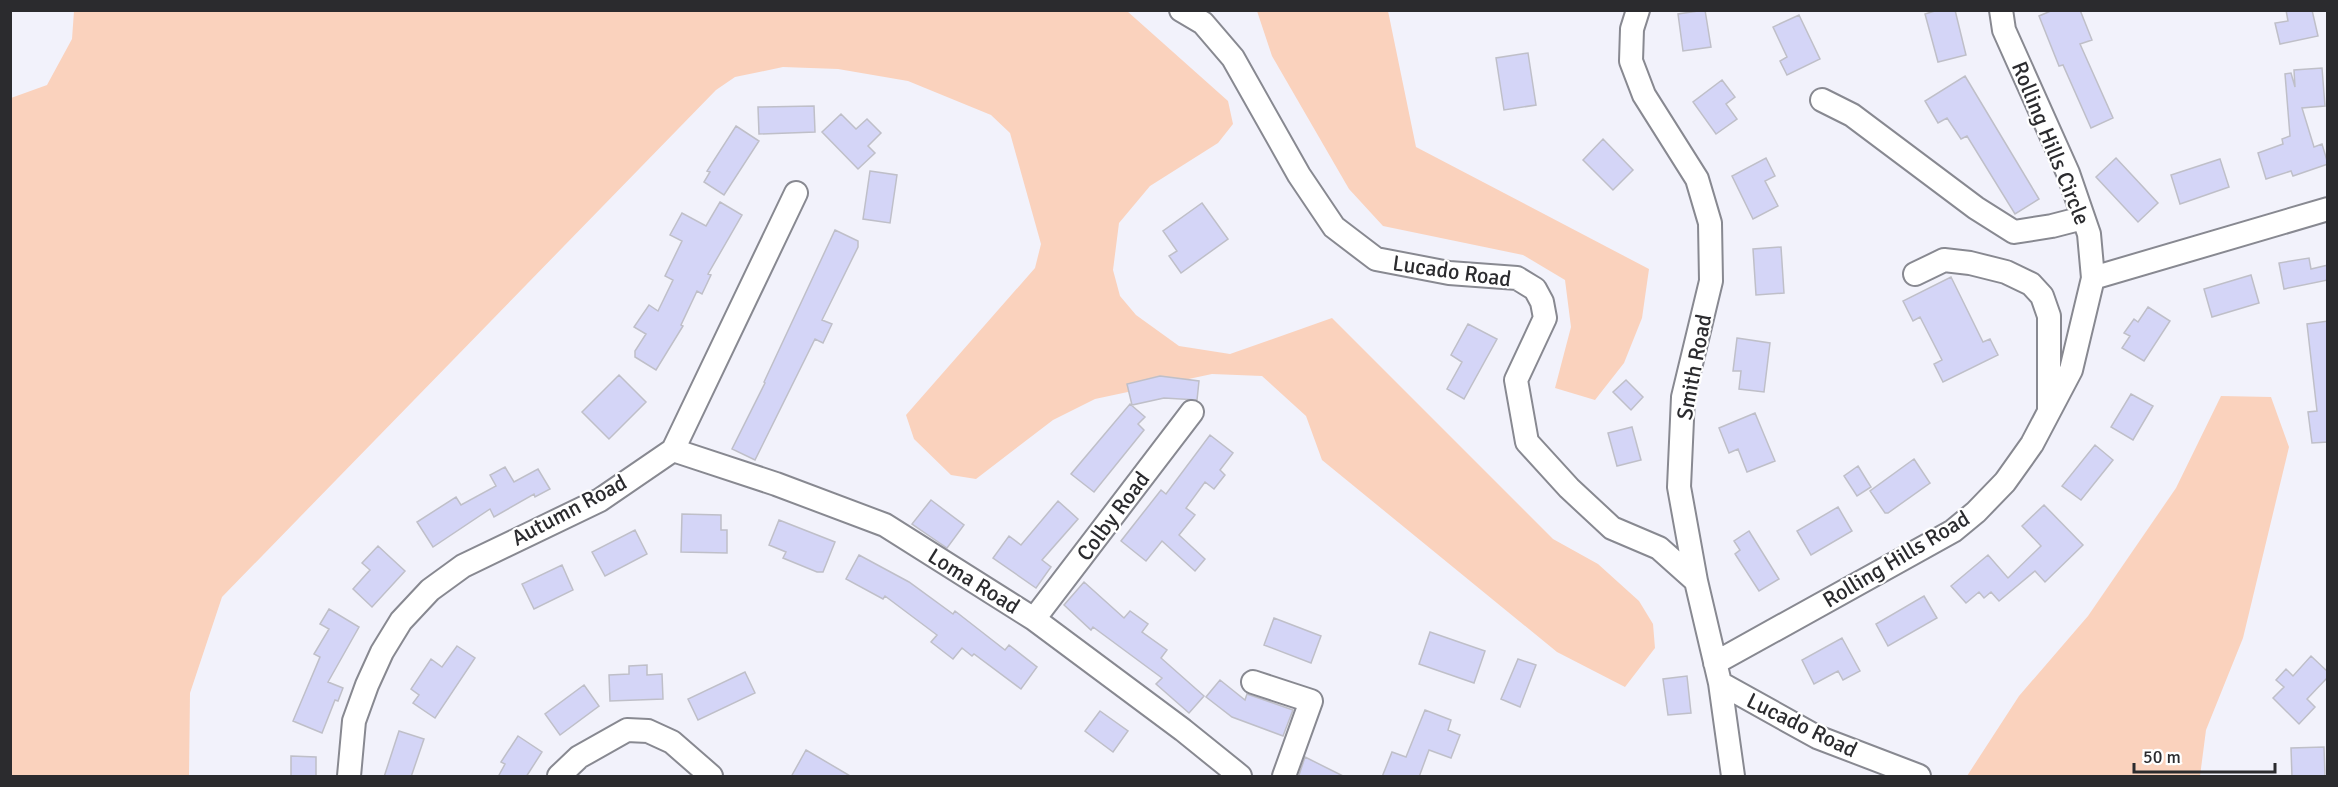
<svg xmlns="http://www.w3.org/2000/svg" width="2338" height="787" font-family="Signika,sans-serif">
<style>
.green{fill:#fad2bd}
.building{fill:#d4d5f7;stroke:#bfbfc8;stroke-width:1.5}
.lines{fill:none;stroke-linecap:round;stroke-linejoin:round}
.minor-casing{stroke:#888991;stroke-width:26}
.minor{stroke:#fff;stroke-width:22}
.labels{text-anchor:middle;dominant-baseline:central;stroke-width:4.5;stroke-linejoin:round;paint-order:stroke}
.street-label{font-size:22px;fill:#2b2b2e;stroke:#fff}
</style>
<rect width="100%" height="100%" fill="#f2f2fb"/>
<path class="green" d="M74,11H1127L1228,101L1233,124L1218,143L1150,186L1119,223L1113,270L1120,296L1136,315L1179,346L1230,354L1332,318L1553,539L1598,564L1639,601L1653,624L1655,648L1625,687L1557,652L1322,460L1306,416L1262,376L1212,374L1095,399L1053,420L976,479L951,475L914,439L906,415L1035,268L1041,244L1010,133L991,115L908,81L838,69L783,67L735,77L716,90L222,597L190,693L189,776H11V98L47,85L72,39Z
M1257,11H1388L1416,147L1649,269L1642,318L1624,363L1595,400L1555,388L1571,327L1565,280L1523,255L1383,226L1349,189L1272,56Z
M2221,396L2271,397L2289,447L2243,638L2206,730L2200,776H1967L2019,696L2088,616L2176,488Z"/>
<path class="building" d="M1705,10L1711,47L1683,51L1678,14Z
M1938,10H1955L1966,55L1938,62L1925,14Z
M2053,10H2080L2092,40L2080,44L2113,118L2091,128L2063,65L2059,66L2039,16Z
M2286,10H2312L2318,36L2280,44L2275,23L2288,21Z
M1799,15L1820,59L1787,75L1780,61L1787,57L1773,27Z
M1528,53L1536,105L1504,110L1496,58Z
M2322,68L2325,106L2302,108L2314,147L2322,144L2328,164L2293,176L2291,171L2266,179L2258,153L2283,144L2282,139L2290,136L2285,74L2291,73L2295,87L2294,70Z
M1965,76L2039,199L2015,214L1967,136L1961,139L1947,118L1938,123L1925,101Z
M1722,80L1735,97L1726,104L1737,119L1716,134L1693,102Z
M814,106L815,132L759,134L758,107Z
M841,114L856,129L867,119L881,133L868,146L875,153L858,169L822,132Z
M736,126L759,141L724,195L704,182L710,172L707,171Z
M1603,139L1633,170L1613,190L1583,160Z
M1766,158L1775,176L1765,181L1778,206L1753,219L1732,176Z
M2116,158L2158,203L2138,222L2096,177Z
M2220,159L2229,187L2180,204L2171,175Z
M870,171L897,175L890,223L863,219Z
M720,202L742,215L708,274L711,275L702,294L697,291L681,325L683,326L656,370L635,357V351L646,334L634,327L649,305L658,311L673,280L665,276L682,241L670,235L682,213L706,226Z
M1202,203L1228,239L1181,273L1169,256L1177,251L1163,231Z
M835,230L858,241V247L822,320L832,324L823,343L815,339L755,460L732,449L765,383L764,382Z
M1781,247L1784,293L1756,295L1753,249Z
M2309,258L2311,269L2328,265V280L2284,289L2279,263Z
M2251,275L2259,303L2212,317L2204,289Z
M1951,277L1983,342L1990,339L1998,355L1943,382L1934,364L1942,360L1920,317L1913,321L1903,301Z
M2148,307L2170,321L2144,361L2122,348L2130,336L2124,333L2134,319L2138,322Z
M2328,321V442L2312,443L2308,412L2317,411L2307,324Z
M1468,324L1497,339L1464,399L1447,389L1462,362L1451,355Z
M1737,338L1770,343L1764,392L1739,389L1741,371H1733Z
M619,375L646,402L609,439L582,412Z
M1160,376L1199,381L1197,400L1164,398L1132,405L1127,384Z
M1626,380L1643,397L1631,410L1613,392Z
M2131,394L2153,406L2133,440L2111,427Z
M1130,404L1145,417L1138,424L1144,430L1094,492L1071,474Z
M1755,413L1775,461L1747,472L1738,449L1729,453L1719,428Z
M1632,427L1641,460L1617,466L1608,433Z
M1210,435L1233,453L1220,470L1225,475L1214,489L1205,482L1186,508L1195,515L1179,535L1205,559L1195,571L1162,541L1146,561L1121,541L1161,490L1166,494Z
M2095,445L2113,460L2081,500L2062,486Z
M1914,459L1930,483L1888,513H1885L1870,491Z
M1858,466L1871,487L1857,496L1844,476Z
M505,467L514,482L538,469L550,489L535,497L534,494L494,517L490,509L433,547L417,522L456,497L461,505L496,486L490,475Z
M931,500L964,525L947,548L912,524Z
M1058,501L1078,519L1042,560L1051,567L1036,588L993,558L1009,536L1021,545Z
M2044,505L2083,545L2045,582L2035,571L1999,601L1991,592L1984,598L1979,592L1966,603L1951,586L1988,555L2008,578L2041,546L2022,526Z
M1838,507L1852,531L1811,555L1797,531Z
M682,514L721,515V530H727V553L681,552Z
M779,520L835,542L823,572H817L783,558L786,552L769,545Z
M635,530L647,554L605,576L592,552Z
M1749,531L1779,579L1759,591L1735,554L1740,550L1734,541Z
M378,546L405,571L372,607L353,589L370,570L362,563Z
M859,555L909,582L953,614L955,611L1005,650L1009,645L1037,667L1021,689L974,654L972,656L962,648L953,659L931,642L937,635L885,596L883,599L846,579Z
M562,565L573,590L534,609L522,584Z
M1084,582L1124,618L1130,611L1148,624L1142,632L1167,650L1161,658L1204,696L1189,713L1156,684L1162,678L1093,627L1091,630L1064,605Z
M1924,596L1937,618L1888,646L1876,624Z
M329,609L359,627L328,682L343,688L338,701L335,700L322,733L293,721L320,657L314,654L329,629L320,624Z
M1274,618L1321,636L1311,663L1264,645Z
M1430,632L1485,651L1474,683L1419,664Z
M1842,638L1860,671L1843,680L1838,671L1814,684L1802,660Z
M457,646L475,658L435,718L413,703L419,695L411,689L431,659L442,667Z
M2311,656L2328,672V677L2307,699L2315,707L2299,724L2273,698L2284,687L2276,680L2286,669L2293,676Z
M1518,659L1536,665L1520,707L1501,699Z
M647,665V675L662,674L663,699L610,701L609,675L629,674V666Z
M745,672L755,693L698,720L688,699Z
M1687,676L1691,713L1668,715L1663,679Z
M1220,680L1245,700L1247,694L1293,710L1283,736L1232,717L1206,697Z
M584,685L599,706L560,735L545,714Z
M1425,710L1451,720L1448,730L1460,735L1451,758L1429,750L1419,777H1382L1392,752L1406,757Z
M1100,711L1128,731L1113,752L1085,731Z
M399,731L424,739L411,777H384Z
M518,736L542,752L526,777H498L505,764L501,762Z
M2324,747L2325,776L2292,777L2291,748Z
M806,750L852,777H791Z
M291,756L316,757V777H291Z
M1305,757L1345,777H1301L1299,775Z"/>
<g class="lines">
<g class="minor-casing">
<path id="minor" d="M1181,10L1203,23L1233,58L1299,175L1334,227L1376,259L1449,273L1517,278L1535,289L1542,302L1545,318L1516,380L1527,442L1569,488L1612,528L1659,548L1696,581
M1638,10L1632,29L1631,61L1644,95L1697,179L1710,223L1711,281L1683,397L1679,487L1696,581L1720,683L1733,776
M2001,10L2004,30L2068,173L2089,234L2093,278
M1822,100L1852,115L1976,208L2014,232L2052,226L2083,218
M1915,274L1944,260L1970,263L2006,272L2031,284L2042,296L2049,316V410
M673,450L776,484L885,525L1034,619L1183,730L1240,776
M1034,619L1192,412
M1715,663L1953,531L1976,512L2005,482L2032,444L2071,370L2093,278L2328,209
M1253,682L1311,701L1284,776
M1720,683L1817,737L1919,776
M349,776L354,721L367,685L382,652L401,621L430,590L463,566L600,500L673,450L796,193
M559,776L579,757L627,730L648,731L672,742L711,776"/>
</g>
<use href="#minor" class="minor"/>
</g>
<g class="labels">
<g class="street-label">
<text transform="translate(2051 143) rotate(68)">Rolling Hills Circle</text>
<text transform="translate(1452 271) rotate(8)">Lucado Road</text>
<text transform="translate(1694 367) rotate(-79)">Smith Road</text>
<text transform="translate(569 510) rotate(-28)">Autumn Road</text>
<text transform="translate(1113 516) rotate(-53)">Colby Road</text>
<text transform="translate(1896 559) rotate(-31)">Rolling Hills Road</text>
<text transform="translate(974 581) rotate(32)">Loma Road</text>
<text transform="translate(1802 725) rotate(26)">Lucado Road</text>
</g>
</g>
<rect width="2338" height="787" fill="none" stroke="#2b2b2e" stroke-width="24"/>
<path d="M2134 763v9h141v-9" fill="none" stroke="#2b2b2e" stroke-width="3"/>
<text x="2143" y="763" font-size="18" fill="#2b2b2e" stroke="#ffffff" stroke-width="4.5" paint-order="stroke">50 m</text>
</svg>
